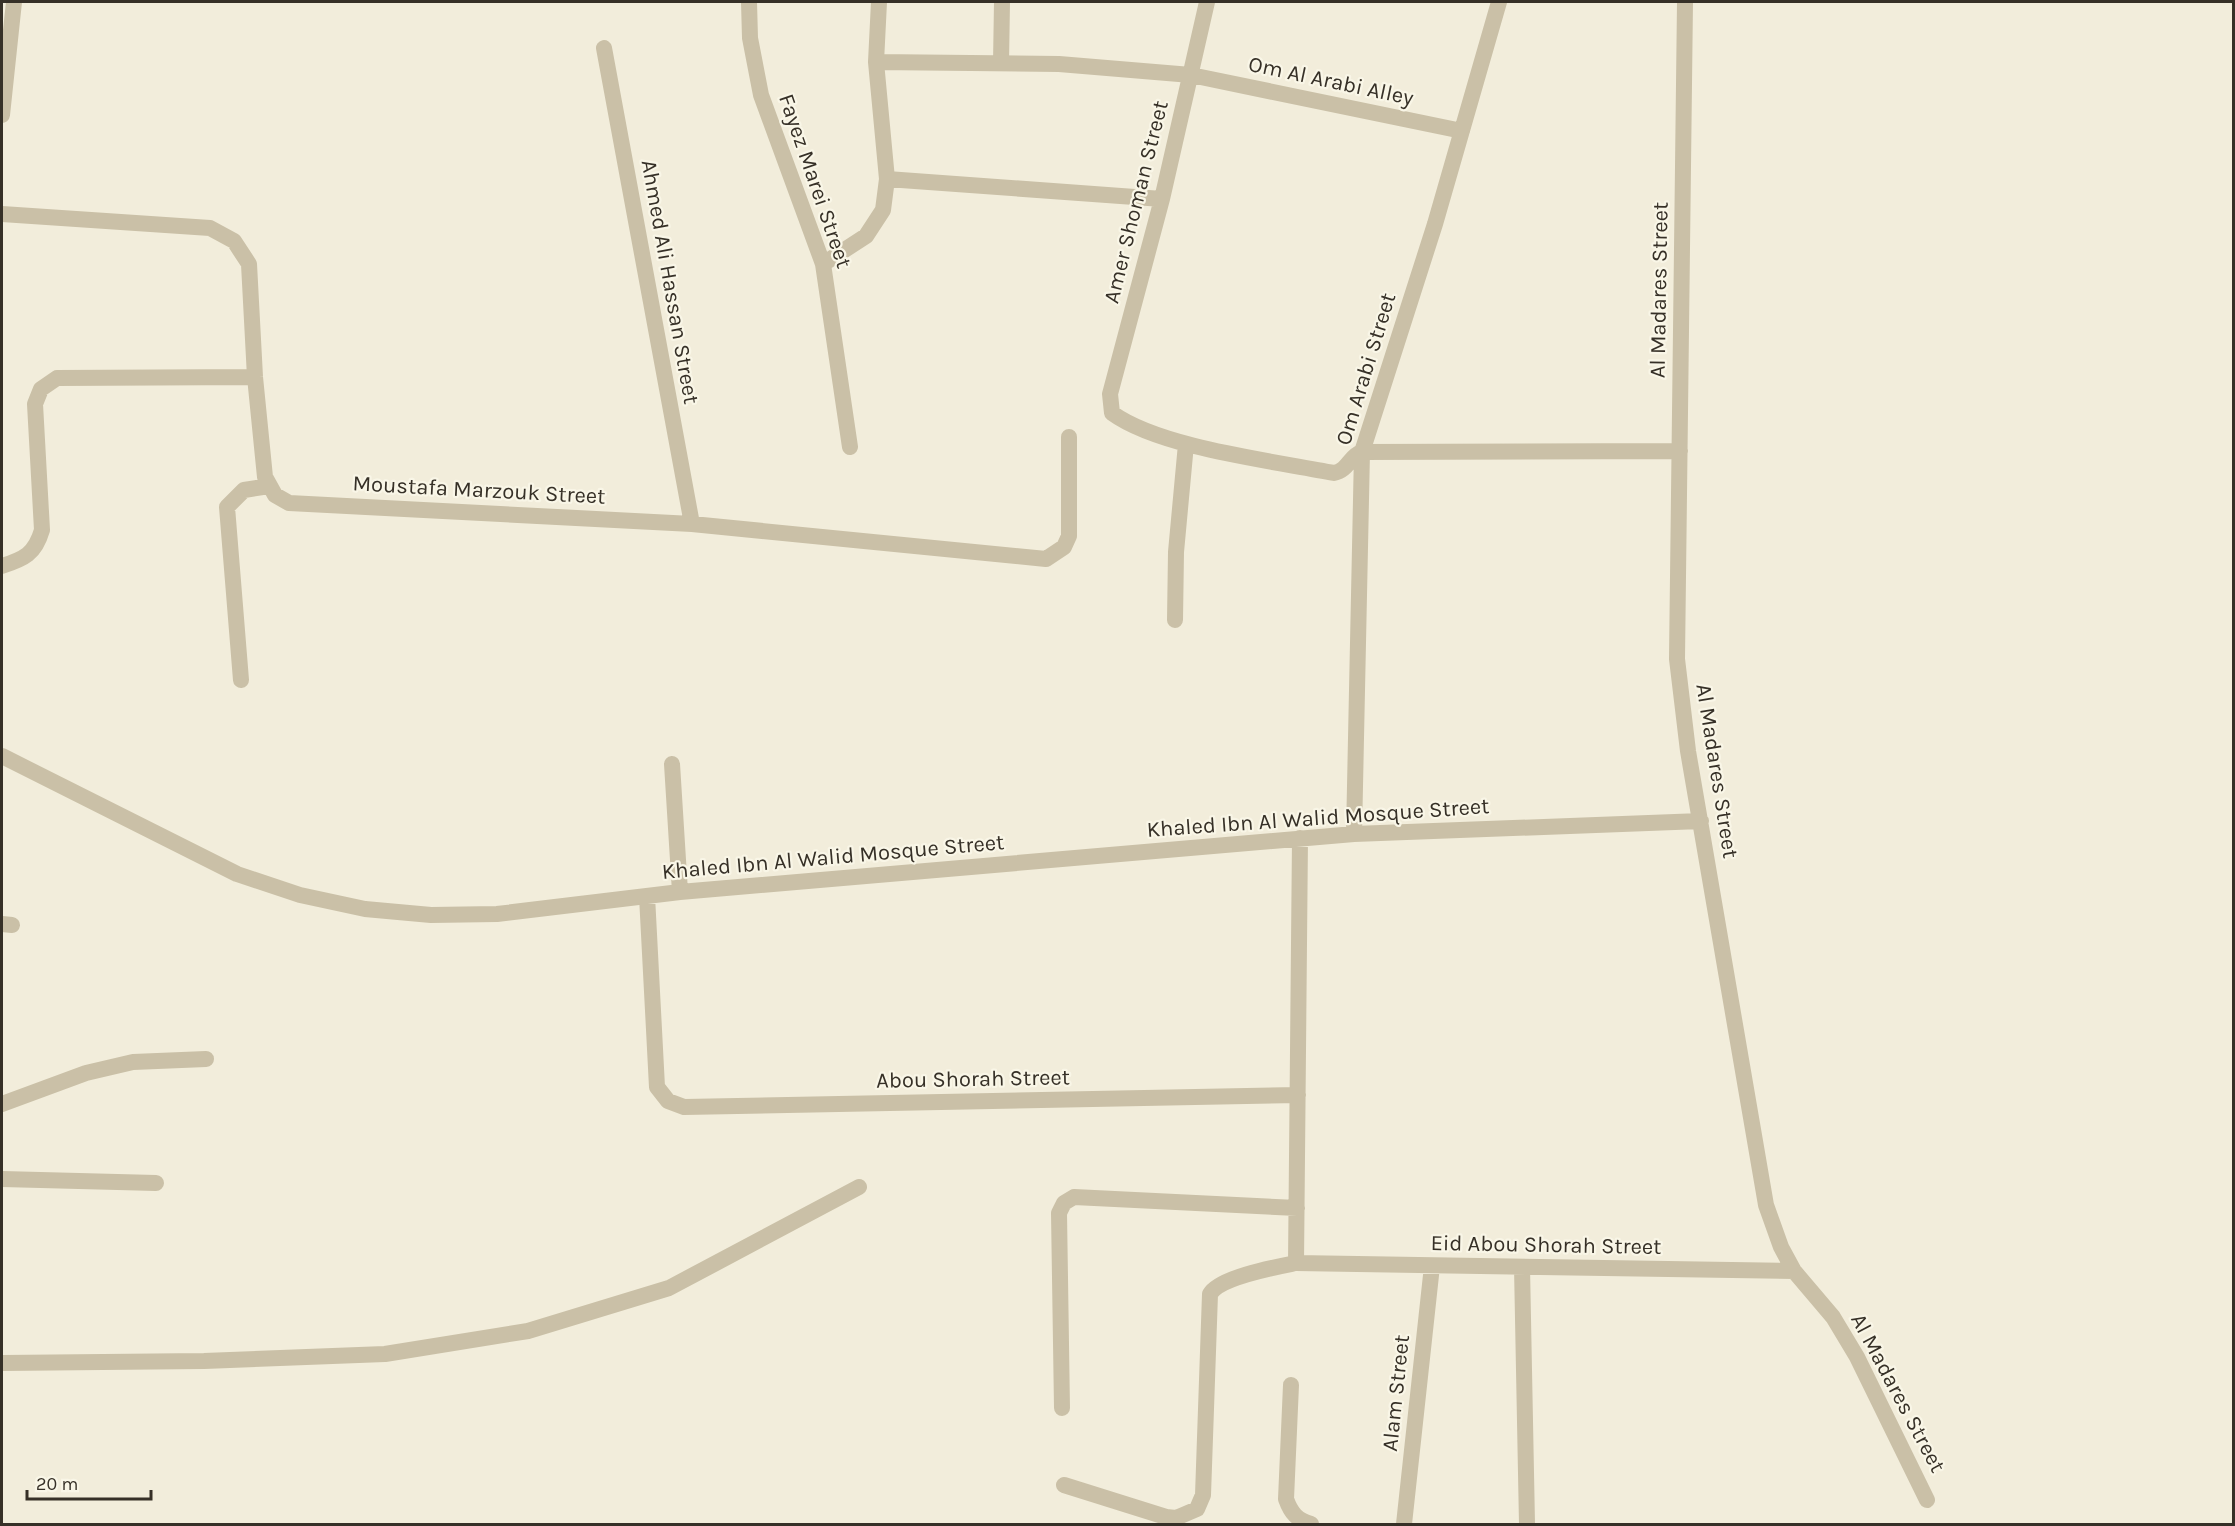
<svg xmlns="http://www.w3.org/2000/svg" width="2235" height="1526" font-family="Karla,sans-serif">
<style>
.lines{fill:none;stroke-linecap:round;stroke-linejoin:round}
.minor{stroke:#cac0a7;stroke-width:16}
.labels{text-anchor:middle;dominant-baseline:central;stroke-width:4.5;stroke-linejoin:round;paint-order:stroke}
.street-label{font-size:22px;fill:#363027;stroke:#f9f6e7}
</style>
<rect width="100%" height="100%" fill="#f2eddb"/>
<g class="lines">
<path class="minor" d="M749,2L750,38L761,95L823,264L850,447
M1207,2L1162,199L1110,394L1112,413C1160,448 1274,461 1334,473C1349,470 1349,456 1362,452L1680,451
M1685,2L1677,659L1688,751L1766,1205L1781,1247L1794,1271L1833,1317L1857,1357L1927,1500
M604,48L692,524
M876,62L1059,64L1191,75L1462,131
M1001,63L1002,2
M2,115L14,2
M887,179L1162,199
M2,214L210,228L234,241L249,264L255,377L265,477L275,495L289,503L692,524L1046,559L1064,547L1069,536V437
M823,264L866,236L883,210L887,179L876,62L879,2
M2,566C24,559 35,554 42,530L35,404L41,389L57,378L255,377
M1175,620L1176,552L1186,444
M241,680L227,507L244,490L269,486
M2,756L237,874L300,895L365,909L431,915L497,914L680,892L1354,834L1701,821
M672,764L680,892
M1354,834L1362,452L1435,224L1499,2
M647,896L657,1087L668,1101L684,1107L1298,1095
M2,924L12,925
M2,1104L86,1073L133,1062L206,1059
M2,1179L156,1183
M1296,1263L1300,838
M1522,1267L1527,1524
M2,1363L204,1361L385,1354L528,1331L669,1288L859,1187
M1291,1385L1286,1499C1291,1513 1297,1520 1311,1524
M1062,1408L1059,1213L1064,1203L1074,1197L1297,1208
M1064,1485L1166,1517L1176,1518L1197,1509L1203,1495L1210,1294C1220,1277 1276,1267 1296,1263L1794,1271
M1404,1524L1432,1266"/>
</g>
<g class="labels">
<g class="street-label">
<text transform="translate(1331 81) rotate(12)">Om Al Arabi Alley</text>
<text transform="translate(815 181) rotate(71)">Fayez Marei Street</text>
<text transform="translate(1136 202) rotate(-76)">Amer Shoman Street</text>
<text transform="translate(670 282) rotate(80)">Ahmed Ali Hassan Street</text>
<text transform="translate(1659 290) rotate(-89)">Al Madares Street</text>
<text transform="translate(1366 369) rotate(-73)">Om Arabi Street</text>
<text transform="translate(479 490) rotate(3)">Moustafa Marzouk Street</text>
<text transform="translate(1717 771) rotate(81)">Al Madares Street</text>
<text transform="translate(1318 818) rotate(-4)">Khaled Ibn Al Walid Mosque Street</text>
<text transform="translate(833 857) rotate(-5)">Khaled Ibn Al Walid Mosque Street</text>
<text transform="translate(973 1079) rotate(-1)">Abou Shorah Street</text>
<text transform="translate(1546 1245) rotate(1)">Eid Abou Shorah Street</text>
<text transform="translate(1396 1393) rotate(-84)">Alam Street</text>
<text transform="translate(1898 1393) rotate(62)">Al Madares Street</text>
</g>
</g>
<rect width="2235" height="1526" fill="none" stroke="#363027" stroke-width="6"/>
<path d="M27 1490v9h124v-9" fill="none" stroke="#363027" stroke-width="3"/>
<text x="36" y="1490" font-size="18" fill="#363027" stroke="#f9f6e7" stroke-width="4.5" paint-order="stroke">20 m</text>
</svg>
